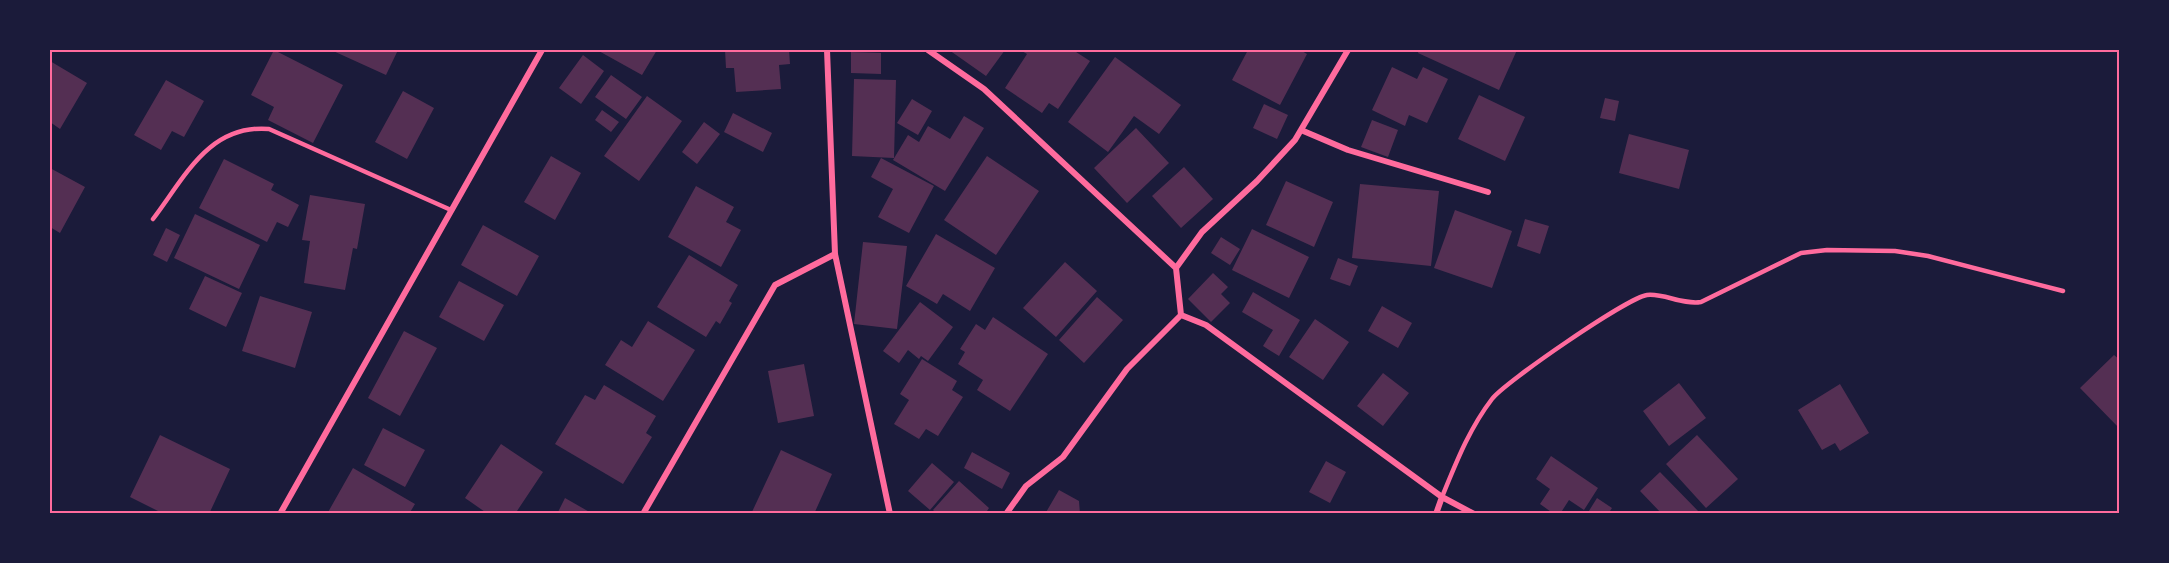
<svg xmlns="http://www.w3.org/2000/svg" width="2169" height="563" font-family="Ubuntu,sans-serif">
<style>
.building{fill:#542f53}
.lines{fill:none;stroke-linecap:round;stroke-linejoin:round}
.service{stroke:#ff6b9d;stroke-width:4.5}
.minor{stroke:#ff6b9d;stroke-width:6}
.neatline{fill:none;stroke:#ff6b9d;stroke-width:2}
</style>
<rect width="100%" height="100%" fill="#1b1b3a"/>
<path class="building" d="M274,50L343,85L313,143L268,120L274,107L251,95Z
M331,50H398L386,75Z
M597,50H657L642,75Z
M725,50H789L790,64L779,65L781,89L736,92L734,68H726Z
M949,50H1005L986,76Z
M1020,50H1073L1090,61L1058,109L1049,103L1042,113L1005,88L1027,54Z
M1248,50H1300L1307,54L1280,105L1232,80Z
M1419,50H1517L1499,90L1418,53Z
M851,52L881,53V74L851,73Z
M583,55L604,71L581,104L559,88Z
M1115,57L1181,105L1159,134L1134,116L1108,152L1068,122Z
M50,61L87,83L60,129L50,122Z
M1392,67L1417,79L1423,67L1448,79L1427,123L1409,115L1405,126L1372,110Z
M611,75L642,97L626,119L595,97Z
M854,79L896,80L894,158L852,156Z
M166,80L204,101L184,137L172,131L161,150L134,135Z
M403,91L434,108L407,159L375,142Z
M1479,95L1525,117L1505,161L1458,139Z
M647,96L682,121L639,181L604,156Z
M1605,98L1619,101L1615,121L1600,118Z
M912,99L932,111L918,135L897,123Z
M1264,104L1288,115L1277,139L1253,128Z
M602,110L619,122L611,132L595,120Z
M733,113L772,133L763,152L724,132Z
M964,116L984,128L945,191L893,160L908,135L919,142L928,126L950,139Z
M1372,120L1398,130L1388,157L1361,147Z
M704,122L720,134L697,164L682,152Z
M1136,128L1169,163L1127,203L1094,168Z
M1629,134L1689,150L1679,189L1619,173Z
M551,156L581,173L555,220L524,202Z
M987,156L1039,191L996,255L944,220Z
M881,158L934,186L909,233L878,217L893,189L871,177Z
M224,159L274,184L271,190L299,205L288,227L277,222L267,242L199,208Z
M1184,167L1213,199L1181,228L1152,196Z
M50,168L85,187L60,233L50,227Z
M1286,181L1333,202L1314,247L1266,225Z
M1360,184L1439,191L1431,266L1352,258Z
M696,186L734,207L726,222L741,230L721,267L668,237Z
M310,195L365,204L357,249L353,248L345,290L304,283L310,241L302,240Z
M1455,210L1512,231L1492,288L1434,268Z
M195,214L260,245L239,289L174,258Z
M1525,219L1549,226L1540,254L1517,246Z
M483,225L539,256L517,296L461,265Z
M166,228L180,235L167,262L153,255Z
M1252,229L1309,257L1289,298L1232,270Z
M936,234L995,268L970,311L943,294L937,304L906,286Z
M1221,237L1240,249L1230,265L1211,253Z
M863,242L907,246L897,329L854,324Z
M689,255L738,285L729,301L732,303L720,324L716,321L706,337L657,307Z
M1338,258L1358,266L1350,286L1330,279Z
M1065,262L1097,291L1056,337L1023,308Z
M1213,273L1228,287L1221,294L1230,303L1211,322L1188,299Z
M205,276L242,293L226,327L189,309Z
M459,281L504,305L484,341L439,317Z
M1253,292L1300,320L1279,356L1263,346L1273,330L1242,312Z
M260,296L312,312L295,368L242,351Z
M1097,297L1123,320L1084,363L1059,340Z
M920,302L953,327L928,361L921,356L919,359L908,350L899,363L883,351Z
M1382,306L1412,323L1398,348L1368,331Z
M993,317L1048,354L1010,411L977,390L983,380L958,364L965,352L960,349L976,324L985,330Z
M1315,319L1349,342L1323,380L1289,357Z
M648,321L695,350L663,401L605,365L621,340L632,347Z
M404,331L437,348L400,416L368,398Z
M2114,355L2120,360V429L2080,388Z
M922,359L957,381L952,390L963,397L938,436L926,429L919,439L894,424L909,400L900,394Z
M804,364L814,416L778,423L768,371Z
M1383,373L1409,393L1383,426L1357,406Z
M1679,383L1706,418L1669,446L1643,411Z
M1840,384L1869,433L1840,451L1835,443L1822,450L1798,410Z
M604,385L656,416L646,433L652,437L623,484L555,444L585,395L595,400Z
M383,428L425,450L405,487L364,465Z
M160,435L230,469L209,514H164L130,497Z
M1697,435L1738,479L1706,508L1666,464Z
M501,444L543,472L515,514H488L465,498Z
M781,450L832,474L814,514H751Z
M972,452L1010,473L1002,489L964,468Z
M1551,456L1598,488L1584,510L1569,500L1560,514H1554L1540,504L1550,489L1536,479Z
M1326,461L1346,472L1330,503L1309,492Z
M932,463L954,482L930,510L908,491Z
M353,468L415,504L409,514H327Z
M1660,472L1701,514H1662L1640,491Z
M959,481L989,508L985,514H937L933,510Z
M1059,490L1079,501L1080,514H1045Z
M565,498L593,514H557Z
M1597,498L1612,508L1608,514H1587Z"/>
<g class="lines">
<path class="service" d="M153,219C185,177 209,124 269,129L451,210
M1442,497C1456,463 1469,429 1492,399C1505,382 1627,298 1647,295C1664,293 1682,305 1701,302L1801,253L1827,250L1895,251L1928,256L2063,291"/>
<path class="minor" d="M827,50L835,254L890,514
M928,50L984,89L1176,268
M1301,130L1348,150L1488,192
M1181,315L1206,325L1442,497L1474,514
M1181,315L1176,268L1202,232L1257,181L1295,140L1348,50
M280,514L542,50
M643,514L775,285L835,254
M1006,514L1026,486L1063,457L1127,369L1181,315
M1436,514L1442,497"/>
</g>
<rect width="2169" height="563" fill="none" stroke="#1b1b3a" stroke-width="102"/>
<rect x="51" y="51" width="2067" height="461" class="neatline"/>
</svg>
